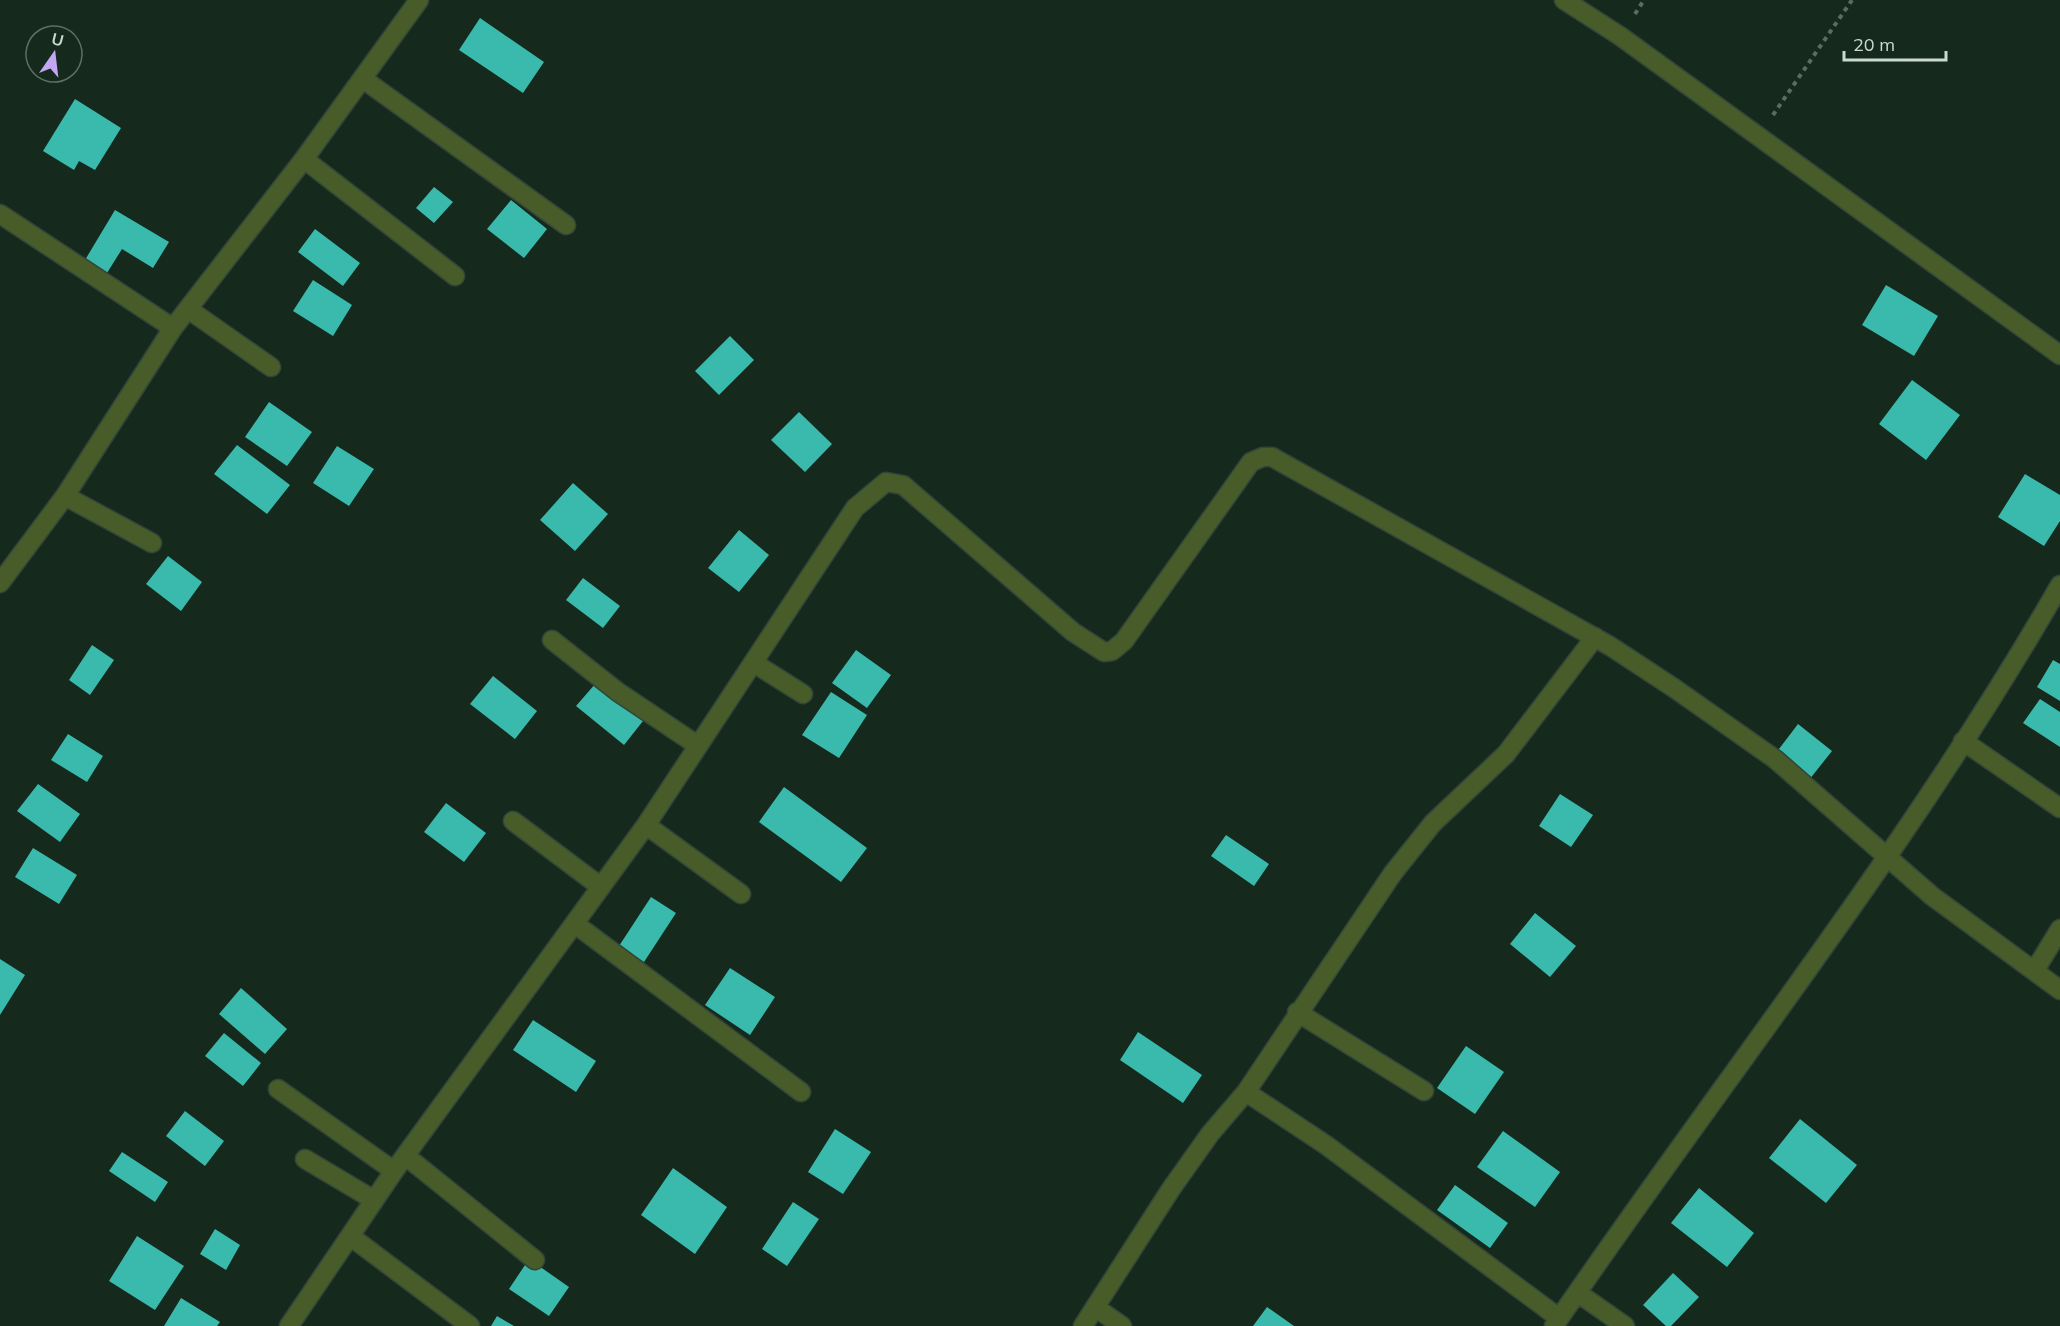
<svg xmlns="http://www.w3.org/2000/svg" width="2060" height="1326" font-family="Mulish,sans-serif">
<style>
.building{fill:#39baad}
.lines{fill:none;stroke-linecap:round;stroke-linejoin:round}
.minor-casing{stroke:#32453a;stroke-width:21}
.path{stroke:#5b6c61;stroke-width:4;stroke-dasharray:4.5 4.5;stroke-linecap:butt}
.minor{stroke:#485c2a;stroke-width:18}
</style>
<rect width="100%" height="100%" fill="#15291d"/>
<path class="building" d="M480,18L544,62L523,93L459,50Z
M75,99L121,128L95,170L79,161L74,170L43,151Z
M434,187L453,202L434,223L416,208Z
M511,200L547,229L524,258L487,229Z
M115,210L169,242L153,268L122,249L107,273L85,260Z
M315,229L360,263L343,286L298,252Z
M313,280L352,305L333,336L293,311Z
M1886,285L1938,316L1914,356L1862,325Z
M730,336L754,360L719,395L695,371Z
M1912,380L1960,415L1926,460L1879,424Z
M269,402L312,432L287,466L245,437Z
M799,412L832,444L805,472L771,440Z
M237,445L290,485L267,514L214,474Z
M337,446L374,469L349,506L313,483Z
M2025,474L2060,495V521L2044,546L1998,517Z
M573,483L608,514L575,551L540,520Z
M739,530L769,555L739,592L708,568Z
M168,556L202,582L181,611L146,584Z
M583,578L620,606L603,628L566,600Z
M92,645L114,660L90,695L69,680Z
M856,650L891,675L867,708L832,683Z
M2053,660L2060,664V701L2037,687Z
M493,676L537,711L515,739L470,704Z
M596,683L643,721L624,745L576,706Z
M831,692L867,715L839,758L802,735Z
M2040,699L2060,712V747L2023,723Z
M1798,724L1832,751L1809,780L1776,753Z
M68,734L103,756L87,782L51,760Z
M38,784L80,814L60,842L17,811Z
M784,787L867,848L841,882L759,822Z
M1560,794L1593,815L1571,847L1539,826Z
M446,803L486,833L464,862L424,832Z
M1226,835L1269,864L1254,886L1211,856Z
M33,848L77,875L59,904L15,877Z
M651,897L676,913L644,962L619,946Z
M1535,913L1576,946L1550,977L1510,944Z
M0,959L25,975L0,1015Z
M730,968L775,997L750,1035L705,1005Z
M241,988L287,1029L265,1054L219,1014Z
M533,1020L596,1061L576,1092L513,1050Z
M1138,1032L1202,1075L1183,1103L1120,1060Z
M224,1033L261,1063L243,1086L205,1056Z
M1466,1046L1504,1072L1475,1114L1437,1088Z
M185,1111L224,1141L205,1166L166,1136Z
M1800,1119L1857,1165L1826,1203L1769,1158Z
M835,1129L871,1152L843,1194L808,1172Z
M1503,1131L1560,1172L1535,1207L1477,1167Z
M122,1152L168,1182L155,1202L109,1171Z
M673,1168L727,1207L695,1254L641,1215Z
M1455,1185L1508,1223L1490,1248L1437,1210Z
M1699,1188L1754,1233L1727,1267L1671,1223Z
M793,1202L819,1219L787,1266L762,1249Z
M215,1229L240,1245L226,1270L200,1254Z
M137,1236L184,1266L155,1310L109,1281Z
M529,1259L569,1287L549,1316L509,1289Z
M1673,1273L1699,1297L1671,1326H1666L1643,1305Z
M181,1298L220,1322L217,1326H164Z
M1267,1307L1294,1326H1253Z
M497,1316L514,1326H491Z"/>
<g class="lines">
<g class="minor-casing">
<path id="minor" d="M1564,0L1620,36L2060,355
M363,79L566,225
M304,159L455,276
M0,214L173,328
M188,309L271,367
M65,496L152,543
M0,583L65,496L173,328L304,159L419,0
M552,640L618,692L697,745
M754,663L803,694
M1963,741L2060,808
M513,821L601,887
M646,825L741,894
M575,924L801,1092
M2035,970L2060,929
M1297,1012L1424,1091
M278,1089L394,1171
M1246,1092L1326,1145L1559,1318
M407,1157L535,1260
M305,1159L374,1200
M350,1236L470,1326
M1578,1293L1625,1326
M1095,1307L1122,1326
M289,1326L394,1171L646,825L855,508L886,482L903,485L1073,632L1104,652L1112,651L1124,641L1251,462L1263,457H1272L1610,646L1674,688L1775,759L1932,896L2060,990
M1083,1326L1171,1189L1210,1134L1246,1092L1393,873L1433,823L1506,754L1595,637
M1554,1326C1723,1079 1911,845 2060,585"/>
</g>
<path class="path" d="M1635,14L1644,0
M1773,115L1852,0"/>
<use href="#minor" class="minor"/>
</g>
<g transform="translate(54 54) rotate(14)"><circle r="28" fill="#15291d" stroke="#5e6f65" stroke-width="1.5"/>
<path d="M0-4.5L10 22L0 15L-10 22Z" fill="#c3a7f2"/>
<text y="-9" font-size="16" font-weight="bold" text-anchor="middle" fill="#ccd9d0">U</text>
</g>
<path d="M1844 51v9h102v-9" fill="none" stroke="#ccd9d0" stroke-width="3"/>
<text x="1853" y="51" font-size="18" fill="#ccd9d0" stroke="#15291d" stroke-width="4.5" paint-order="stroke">20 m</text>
</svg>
